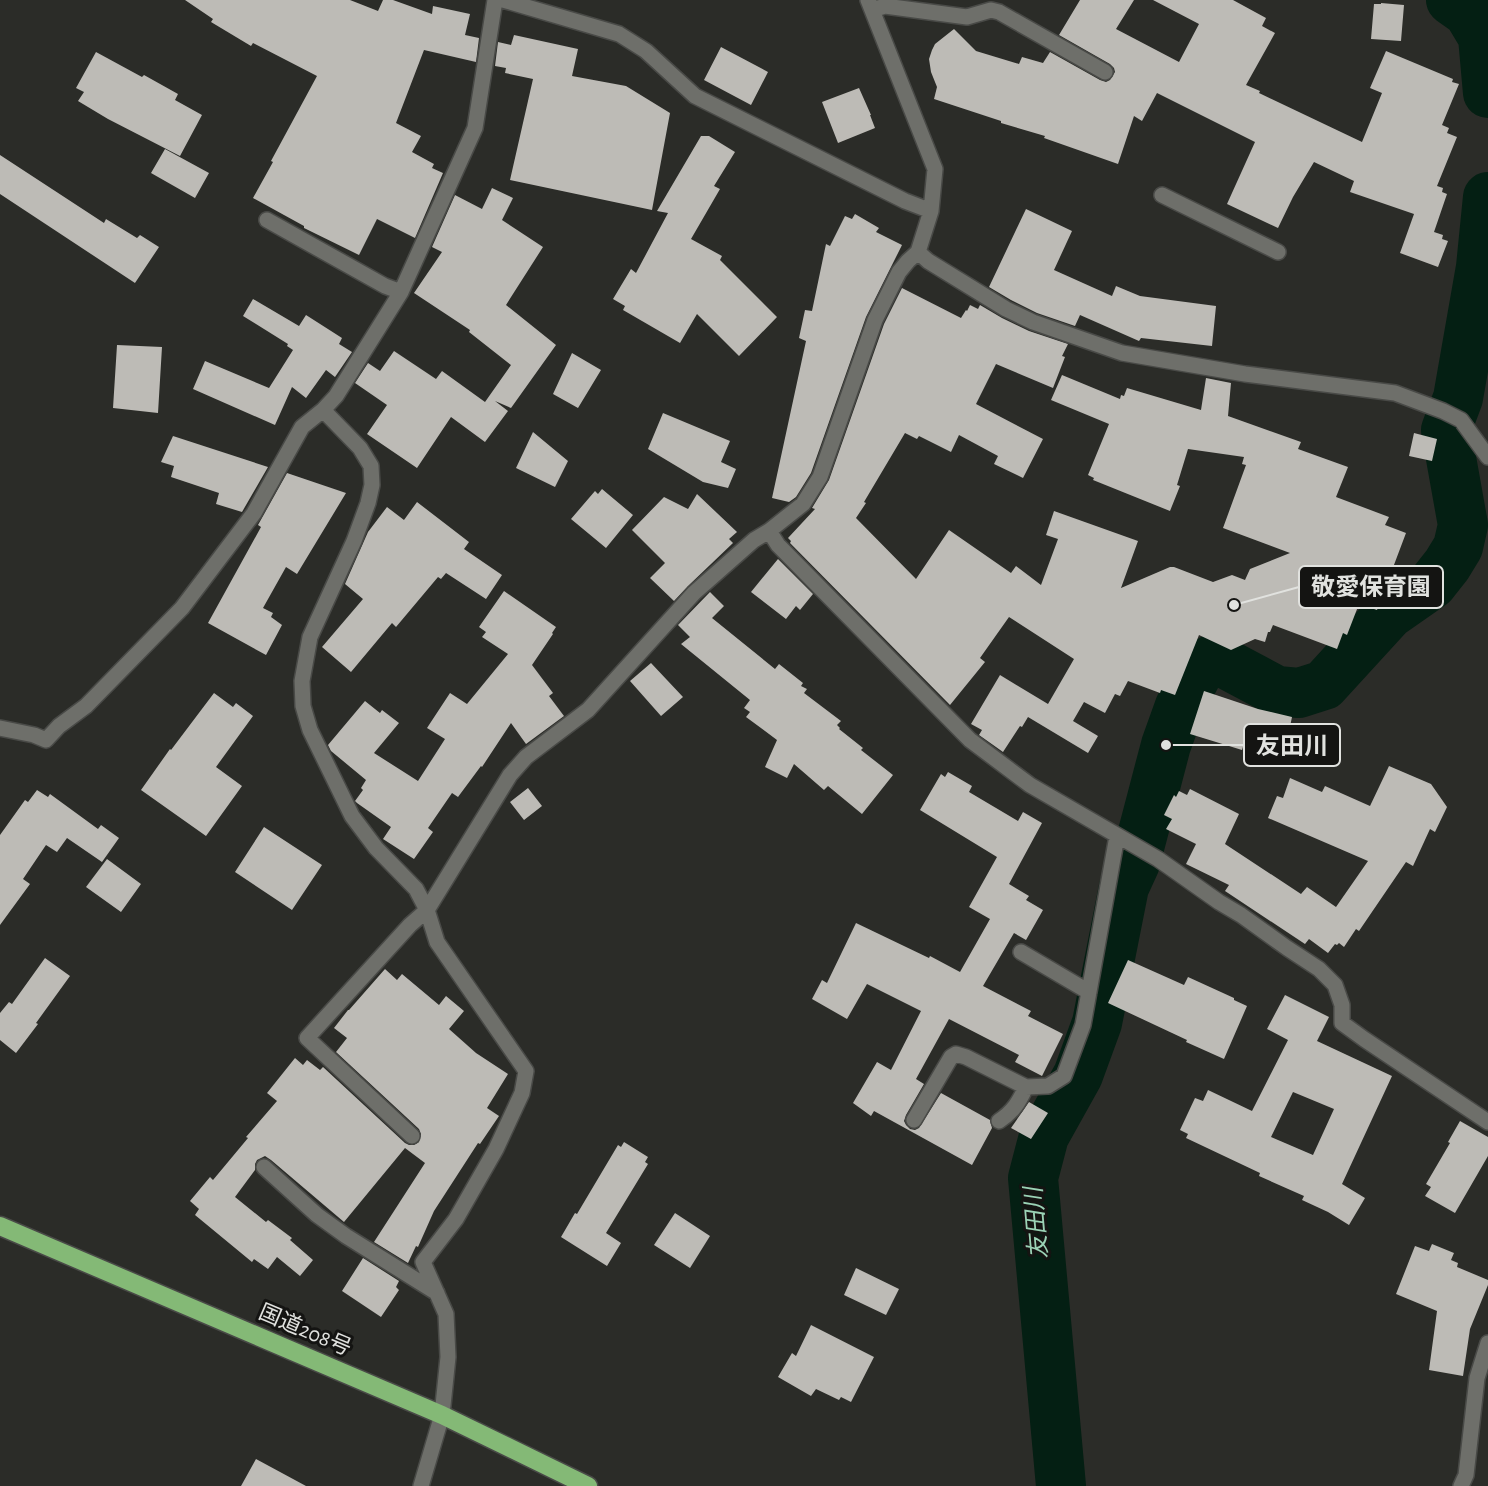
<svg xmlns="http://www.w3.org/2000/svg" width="1488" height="1486" font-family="'Alegreya Sans','Noto Sans JP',sans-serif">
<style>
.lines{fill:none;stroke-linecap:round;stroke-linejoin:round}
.river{stroke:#041f13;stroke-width:50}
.building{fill:#bdbbb6;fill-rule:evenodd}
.street-casing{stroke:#494a47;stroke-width:18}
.highway-casing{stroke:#494a47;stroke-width:21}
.street{stroke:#6e6f6a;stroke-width:15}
.highway{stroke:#84b976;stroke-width:18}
.labels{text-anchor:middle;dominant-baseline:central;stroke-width:6;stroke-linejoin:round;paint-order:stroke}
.street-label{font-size:22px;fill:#e1e2df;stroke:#141412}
.water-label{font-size:24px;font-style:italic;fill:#9bd3b6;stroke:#141412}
.leader{fill:none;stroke:#e1e2df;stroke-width:2}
.callout-dot{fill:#e1e2df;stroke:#141412;stroke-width:2}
.callout{fill:#141412;stroke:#e1e2df;stroke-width:2}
.callout-label{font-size:24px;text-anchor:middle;font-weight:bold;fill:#e1e2df}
</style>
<rect width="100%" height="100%" fill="#2b2c28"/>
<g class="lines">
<path class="river" d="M1451,0L1468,12L1483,37L1488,93
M1061,1486L1033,1178L1044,1136L1078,1075L1097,1023L1124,887L1135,863L1166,745L1180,706L1202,665L1215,658L1277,691L1299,693L1324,685L1389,614L1432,584L1447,565L1458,547L1463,525L1446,430L1458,398L1481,267L1488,197"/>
</g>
<path class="building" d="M185,0H350L378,11L383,0H393L432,14L433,6L470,14L465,35L479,38L476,62L424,50L396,123L421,136L412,152L434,164L432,168L443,173L415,238L377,219L359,255L304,228V226L253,198L273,162L271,161L317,76L253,43L251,46L211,22L213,19Z
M1080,0H1134L1116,29L1179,62L1199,24L1153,0H1233L1266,18L1262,26L1275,33L1246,85L1260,91L1259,93L1362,142L1382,93L1370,88L1386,51L1453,79L1452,82L1459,84L1442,125L1449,128L1447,133L1457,137L1437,186L1443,188L1442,192L1447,194L1434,232L1443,235L1442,239L1448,241L1438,267L1400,253L1414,214L1350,192L1354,181L1314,162L1293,197L1278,228L1227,204L1255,142L1157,93L1142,121L1134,116L1118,164L1044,138L1045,136L1001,123V121L934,99L937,87L931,72L929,59L932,50L935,44L954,29L976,51L1019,64L1022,57L1043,63L1050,52L1100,80L1106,82L1110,80L1115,72L1114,68L1110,64L1059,35Z
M1381,3L1404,5L1401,41L1371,39L1374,4H1381Z
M514,35L578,49L572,76L626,86L670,113L652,210L510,180L533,79L505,73L506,68L495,66L498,42L511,45Z
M721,47L768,72L751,105L704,80Z
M96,52L142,77L144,75L178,94L175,100L202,115L180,156L108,119L78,101L84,92L76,88Z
M859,88L871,115H870L875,128L838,143L822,102Z
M701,136H709L735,152L714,186L720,189L691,239L722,256L720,260L777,317L739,356L697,314L680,343L623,310L625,306L613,299L631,269L636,273L668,213L657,211Z
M165,149L209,173L195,198L151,173Z
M0,155L104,223L106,219L137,238L140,235L159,247L135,283L0,194Z
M492,188L513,198L502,220L543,247L506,305L556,345L511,408L495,401L508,411L485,442L451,417L417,468L367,434L387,405L355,383L368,363L380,371L394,351L436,379L442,371L485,402L511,365L469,332L470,330L414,293L442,252L432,247L455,195L482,209Z
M1026,209L1072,231L1054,270L1112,296L1116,286L1140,296L1216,306L1212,346L1141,338L1139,341L1080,315L1075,326L1037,313L1011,300L989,287Z
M855,214L879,228L876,232L902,245L866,317L811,473L796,497L789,502L772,498L806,341L799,338L805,310L812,311L826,244L830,246L845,216L852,219Z
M902,288L961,318L966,310L967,311L970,305L978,309L980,305L1002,318L1029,331L1068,344L1062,356L1065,357L1053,388L996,364L976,404L1043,439L1023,478L994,464L998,456L959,435L951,452L919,436L917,439L905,433L864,502L866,503L856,518L916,579L949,530L1011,573L1016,566L1041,585L1058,539L1046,535L1054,511L1138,541L1121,588L1170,567H1174L1213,582L1232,575L1245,580L1250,569L1290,553L1223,528L1246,465L1242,464L1244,457L1188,449L1177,485L1180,486L1170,511L1093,480L1094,478L1088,475L1109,424L1051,400L1062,375L1120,399L1121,395L1124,396L1127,388L1201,410L1206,378L1231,383L1228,416L1301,442L1298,449L1348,467L1336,497L1389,517L1385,525L1406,533L1377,610L1359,604L1347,635L1343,633L1337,649L1273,625L1270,632H1268L1265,642L1255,639L1231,650L1199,635L1175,695L1161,690L1160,693L1128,681L1120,696L1115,694L1105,713L1084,702L1073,721L1098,736L1088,753L1028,717L1022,727L1020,726L1003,752L996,747L979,735L982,730L971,724L1000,675L1048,704L1074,659L1009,617L980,658L985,662L950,705L790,543L791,541L788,538L815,509L812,508L829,480L884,324Z
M253,299L299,326L306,315L342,338L339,344L352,352L335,377L326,370L306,398L292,387L275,425L193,389L205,361L269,388L293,350L287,346L288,344L243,316Z
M117,345L162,347L158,413L113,408Z
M572,353L601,370L578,408L553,394Z
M663,413L730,441L721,462L736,469L728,488L703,482L648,449Z
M533,432L568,461L555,487L516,468Z
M1414,433L1437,439L1432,461L1409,456Z
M173,436L268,467L242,512L216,504L219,493L171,477L174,466L161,462Z
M287,473L346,493L297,574L286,567L263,608L273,613L271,617L282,625L266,655L208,623L261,527L258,525Z
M602,489L633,515L606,548L571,519L595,491L598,494Z
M697,494L737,532L729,539L733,543L688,586L674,601L650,578L665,563L632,530L664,497L688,509Z
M417,502L469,542L464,549L502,575L486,599L446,573L441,579L438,577L396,627L392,623L351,672L322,647L363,599L345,584L368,532L387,507L404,520Z
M778,559L813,594L800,610L796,606L786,619L751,592Z
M504,591L556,627L552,633L553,634L532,665L553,693L549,696L564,716L526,744L511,723L482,767L481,766L458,797L452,793L428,828L433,832L414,859L383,839L391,827L357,803L355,801L363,790L361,788L366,780L331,751L328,745L365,701L380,713L382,710L399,723L374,753L418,781L445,739L427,728L450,693L467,704L508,654L482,637L486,632L479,627Z
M710,592L724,606L712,618L775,669L779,664L803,683L801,686L807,689L804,693L841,721L837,725L840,728L839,729L863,748L861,750L893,775L862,814L828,786L824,790L794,764L787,778L765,767L777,740L746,717L750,712L744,708L750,700L681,644L690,637L678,625Z
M651,663L683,697L661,716L630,681Z
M1204,691L1258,709L1292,717L1287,741L1248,731L1242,750L1190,734Z
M214,693L233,707L236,703L253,716L216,767L242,786L206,836L141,790L170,749L171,750Z
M1389,766L1431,784L1447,807L1435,832L1430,829L1413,866L1406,862L1359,931L1356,929L1344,947L1339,943L1337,945L1335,944L1328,953L1309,939L1305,944L1225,891L1229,885L1186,864L1196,844L1166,829L1172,819L1164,815L1174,795L1176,797L1179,791L1187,795L1190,789L1239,814L1225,844L1301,894L1307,887L1336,907L1368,861L1268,818L1277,796L1283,798L1290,778L1322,792L1325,786L1370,806Z
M948,772L972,786L969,792L1018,821L1023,812L1042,823L1009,884L1029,896L1026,900L1043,910L1026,940L1014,933L983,986L1031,1011L1028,1016L1063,1034L1042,1076L1015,1062L1019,1055L949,1019L916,1079L924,1084L906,1115L904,1121L906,1125L910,1129L915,1130L919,1128L941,1093L990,1120L992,1128L972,1165L874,1111L871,1116L853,1103L877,1062L891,1070L921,1011L867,984L847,1019L812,999L822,980L827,983L856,923L929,958L930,956L960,972L990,919L969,907L997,857L920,810L941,774L945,777Z
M528,788L542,806L524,820L510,802Z
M37,790L48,797L50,794L98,829L101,825L119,838L102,862L67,838L57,852L46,845L23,879L30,884L0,925V835L25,800L28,802Z
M264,827L322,865L292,910L235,872Z
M107,859L141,884L121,912L86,887Z
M45,958L70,976L36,1023L38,1024L16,1053L0,1040V1013L9,1002L12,1004Z
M1128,960L1184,985L1188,977L1234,998V1000L1247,1006L1224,1059L1186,1042L1187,1040L1108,1003Z
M385,969L397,980L402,974L439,1005L446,996L464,1011L449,1029L476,1053L508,1074L487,1108L499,1116L480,1144L478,1143L434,1211L418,1247L416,1246L408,1263L374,1242L425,1163L405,1148L344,1222L271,1160L265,1156L257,1160L255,1164V1170L235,1197L266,1222L268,1220L292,1238L290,1240L313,1260L300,1276L277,1257L268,1269L254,1259L252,1262L195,1215L199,1209L190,1201L210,1177L213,1180L248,1138L246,1137L277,1101L267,1093L295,1058L303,1065L307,1060L320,1070L323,1067L405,1143L409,1145H414L419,1142L421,1134L419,1129L336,1052L347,1038L334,1028L348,1010H349Z
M1285,995L1329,1017L1317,1041L1392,1076L1342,1184L1365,1198L1349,1225L1328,1212L1302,1200L1304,1196L1259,1176L1260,1173L1186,1138L1188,1134L1180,1130L1195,1098L1203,1101L1208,1090L1252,1111L1288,1040L1267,1029ZM1293,1092L1334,1109L1313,1155L1271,1137Z
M1029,1102L1048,1113L1031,1139L1011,1128Z
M1460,1121L1488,1137V1156L1455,1213L1425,1196L1431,1187L1426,1184L1450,1143L1448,1142Z
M624,1142L648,1157L645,1162L648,1164L606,1233L621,1243L607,1266L561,1237L575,1213L577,1214L618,1145L621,1147Z
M675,1213L710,1236L690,1268L654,1245Z
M1432,1244L1454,1253L1451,1260L1458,1263L1457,1267L1488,1280V1285L1470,1329L1463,1376L1429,1370L1437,1311L1396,1294L1415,1246L1429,1251Z
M363,1258L399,1281L396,1287L399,1290L381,1317L342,1291Z
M856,1268L899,1289L886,1315L844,1295Z
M811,1325L874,1357L851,1402L841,1397L839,1400L816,1389L811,1396L778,1377L792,1353L796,1356Z
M256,1459L306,1486H241Z"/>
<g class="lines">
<g class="street-casing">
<path id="street" d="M503,0L619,34L646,51L695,96L905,201L931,211
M872,10L885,6L967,17L991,10L999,12L1105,72
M1162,195L1278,252
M267,220L385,286L401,292
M918,252L928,261L1006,309L1033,322L1122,353L1245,374L1395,393L1443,411L1461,420L1488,457
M323,410L360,448L371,466L372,485L368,503L354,541L310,637L302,681L303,706L310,730L352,816L376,848L416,889L427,910L410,925L307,1038L412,1136
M769,531L778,545L970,740L1030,785L1158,859L1219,902L1241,915L1287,948L1319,969L1335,985L1342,1005V1023L1364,1039L1488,1122
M0,728L34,735L46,740L59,726L86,706L182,608L254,513L302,427L323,410L336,396L401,292L475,128L495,0
M1021,952L1089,992
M914,1120L951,1057L956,1054L966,1057L1026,1087L1048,1086L1064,1076L1083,1025L1117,836
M999,1121C1013,1112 1019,1102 1026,1087
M264,1167L317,1215L346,1236L437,1293
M421,1486L442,1415L448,1357L446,1314L423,1262L456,1219L496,1149L522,1093L526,1071L437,942L427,910L510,775L526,757L588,710L694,593L754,540L769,531L803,504L820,477L875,320L899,272L908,261L918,252L931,211L935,169L868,0
M1461,1486L1466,1475L1477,1378L1488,1343"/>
</g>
<g class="highway-casing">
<path id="highway" d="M0,1226L442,1415L588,1486"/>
</g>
<use href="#street" class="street"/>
<use href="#highway" class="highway"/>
</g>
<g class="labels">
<g class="street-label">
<text transform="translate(305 1330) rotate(23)">国道208号</text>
</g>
<g class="water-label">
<text transform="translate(1037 1223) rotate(-95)">友田川</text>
</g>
</g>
<path class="leader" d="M1234 605L1299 587M1166 745L1244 745"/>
<g class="callout-dot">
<circle cx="1234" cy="605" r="6"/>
<circle cx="1166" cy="745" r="6"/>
</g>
<g class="callout">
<rect x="1299" y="566" width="144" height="42" rx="6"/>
<rect x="1244" y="724" width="96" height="42" rx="6"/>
</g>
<g class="callout-label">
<text x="1371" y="595">敬愛保育園</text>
<text x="1292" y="754">友田川</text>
</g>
</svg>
